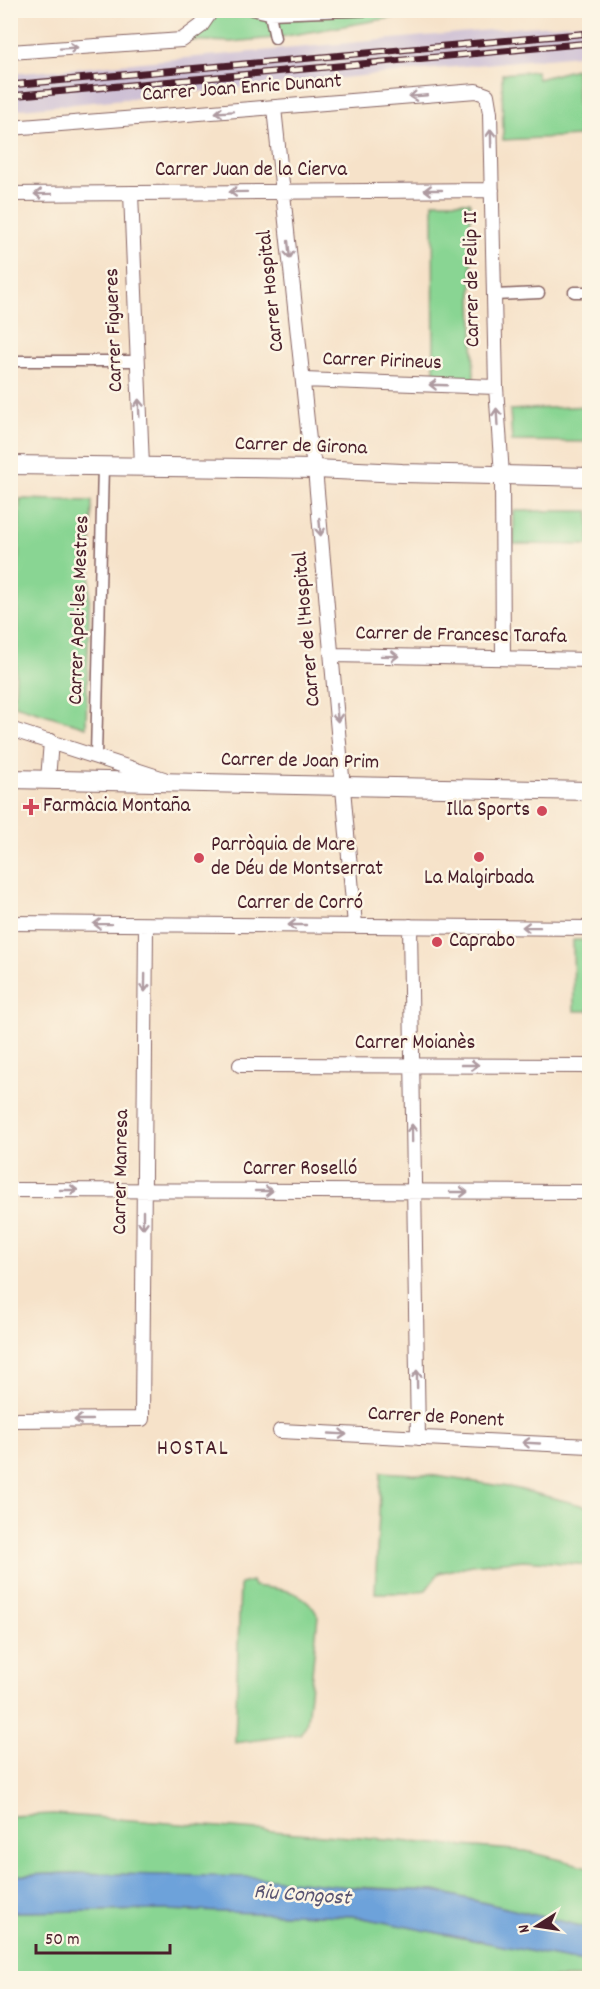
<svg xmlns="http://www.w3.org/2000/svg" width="600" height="1989" font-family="Dekko,sans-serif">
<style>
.industrial{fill:#ccbed4}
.green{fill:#89d593;stroke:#6a7a5f;stroke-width:1.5}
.water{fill:#6da2da;stroke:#5c6082;stroke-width:1.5}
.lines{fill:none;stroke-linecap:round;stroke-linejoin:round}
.pedestrian-casing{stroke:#866362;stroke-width:13}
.minor-casing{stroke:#866362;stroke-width:16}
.tertiary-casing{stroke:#866362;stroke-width:20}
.pedestrian{stroke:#fff;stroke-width:10}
.minor{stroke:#fff;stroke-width:14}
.tertiary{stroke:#fff;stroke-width:18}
.rail-casing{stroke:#4a1f2b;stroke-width:7}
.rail{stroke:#fcf5e5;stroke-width:4.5;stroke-dasharray:14;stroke-linecap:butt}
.oneway{stroke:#ae9aa0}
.poi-dot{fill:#d1495b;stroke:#fcf5e5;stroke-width:2}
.labels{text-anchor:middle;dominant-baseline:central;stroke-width:5;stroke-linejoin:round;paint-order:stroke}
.street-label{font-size:21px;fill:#4a1f2b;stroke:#fcf5e5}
.poi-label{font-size:21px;fill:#4a1f2b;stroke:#fcf5e5;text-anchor:start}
.neighbourhood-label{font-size:22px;letter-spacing:1.5px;fill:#4a1f2b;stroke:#fcf5e5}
.water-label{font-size:22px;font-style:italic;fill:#585371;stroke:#fcf5e5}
</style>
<rect width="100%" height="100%" fill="#fcf5e5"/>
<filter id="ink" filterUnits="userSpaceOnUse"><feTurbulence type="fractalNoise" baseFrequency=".0167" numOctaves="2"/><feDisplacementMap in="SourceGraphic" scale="12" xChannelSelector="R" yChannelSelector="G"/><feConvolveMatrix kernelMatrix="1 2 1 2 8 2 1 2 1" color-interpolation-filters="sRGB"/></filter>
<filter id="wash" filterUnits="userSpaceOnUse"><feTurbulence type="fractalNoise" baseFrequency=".008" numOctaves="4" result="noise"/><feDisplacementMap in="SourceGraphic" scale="24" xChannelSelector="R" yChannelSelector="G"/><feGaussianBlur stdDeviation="1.35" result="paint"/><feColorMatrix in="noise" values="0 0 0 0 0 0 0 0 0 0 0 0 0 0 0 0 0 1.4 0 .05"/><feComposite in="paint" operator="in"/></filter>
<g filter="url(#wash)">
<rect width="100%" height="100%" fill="#f6e2c9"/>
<path class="industrial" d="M589,23V54L11,110V74L524,27Z"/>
<path class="green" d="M212,11H431L275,38L231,42L182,40Z
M576,69L579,136L503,140L502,74L536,71L538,79Z
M433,202H470L474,381L434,379Z
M589,406V442L512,441L510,410Z
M20,499L92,501L86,727L15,705Z
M514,511H589V545L514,544Z
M573,940H589V1011H574Z
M381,1472L429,1475L514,1488L589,1507V1565L523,1560L472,1565L439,1573L426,1590L407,1593H375Z
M252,1581L254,1586C281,1590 305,1588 318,1616L308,1712L306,1725L300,1734L235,1743L240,1584Z
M54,1814L526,1851L589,1867V1928L435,1891L70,1873L11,1876V1816Z
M166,1910L353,1916L589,1963V1978H11L10,1912Z"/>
<path class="water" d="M70,1873L251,1877L358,1888L435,1891L589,1928V1963L353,1916L166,1910L11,1912V1876Z"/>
</g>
<g filter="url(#ink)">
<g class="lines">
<g class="pedestrian-casing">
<path id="pedestrian" d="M252,10L270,14L275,38
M270,14L378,10
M574,292H590
M494,295L539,293
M10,361H138
M96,756L103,466"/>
</g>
<g class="minor-casing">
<path id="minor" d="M10,52L182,40L201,26L212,10
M274,108L309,440L315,469L355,925
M10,128L476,91L487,95L490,113L496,387L502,475L503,658
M131,193L142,466
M10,194L492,190
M303,380L496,387
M332,655L590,660
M10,729L164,779
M48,780L51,741
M10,923L590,928
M410,926L418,1438
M240,1065L590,1066
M10,1190L590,1192
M10,1420L142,1419L146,925
M280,1431L590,1446"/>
</g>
<g class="tertiary-casing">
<path id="tertiary" d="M10,465L315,469L402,473L590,477
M10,779L590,791"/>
</g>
<use href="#pedestrian" class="pedestrian"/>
<use href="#minor" class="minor"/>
<use href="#tertiary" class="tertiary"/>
<g class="rail-casing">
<path id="rail" d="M10,85L590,33
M10,96L590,43"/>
</g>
<use href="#rail" class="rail"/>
</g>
<defs><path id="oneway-shaft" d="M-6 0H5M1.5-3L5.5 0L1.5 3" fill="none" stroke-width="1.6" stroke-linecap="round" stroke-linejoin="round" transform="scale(1.5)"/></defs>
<g class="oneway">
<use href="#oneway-shaft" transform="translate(69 48) rotate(-4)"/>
<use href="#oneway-shaft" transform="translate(418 96) rotate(175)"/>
<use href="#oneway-shaft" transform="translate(224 112) rotate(176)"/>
<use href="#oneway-shaft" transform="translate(491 138) rotate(-91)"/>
<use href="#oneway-shaft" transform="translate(433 190) rotate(180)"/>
<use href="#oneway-shaft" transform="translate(238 192) rotate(179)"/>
<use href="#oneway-shaft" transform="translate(43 194) rotate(179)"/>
<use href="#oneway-shaft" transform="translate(289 250) rotate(84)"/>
<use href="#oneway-shaft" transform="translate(438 385) rotate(-178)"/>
<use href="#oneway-shaft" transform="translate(139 408) rotate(-92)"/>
<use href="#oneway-shaft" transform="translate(497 417) rotate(-93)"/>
<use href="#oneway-shaft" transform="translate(320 527) rotate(85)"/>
<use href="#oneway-shaft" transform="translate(390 656) rotate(1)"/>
<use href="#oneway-shaft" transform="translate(337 713) rotate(85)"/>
<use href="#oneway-shaft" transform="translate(102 924) rotate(-179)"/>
<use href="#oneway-shaft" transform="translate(297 925) rotate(-180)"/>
<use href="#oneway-shaft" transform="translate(531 927) rotate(-179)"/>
<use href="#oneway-shaft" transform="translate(145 983) rotate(91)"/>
<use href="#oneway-shaft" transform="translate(470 1065)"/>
<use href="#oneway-shaft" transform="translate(412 1133) rotate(-91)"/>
<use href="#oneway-shaft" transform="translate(69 1190)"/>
<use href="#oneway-shaft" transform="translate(264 1191)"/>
<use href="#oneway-shaft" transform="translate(459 1192)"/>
<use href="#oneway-shaft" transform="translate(143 1220) rotate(90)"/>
<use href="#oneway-shaft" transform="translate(417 1379) rotate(-91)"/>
<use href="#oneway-shaft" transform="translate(83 1420) rotate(180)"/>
<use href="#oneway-shaft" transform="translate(338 1434) rotate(3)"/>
<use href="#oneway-shaft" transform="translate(531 1443) rotate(-177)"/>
</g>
</g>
<g class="poi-dot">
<path d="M28 798h6v6h6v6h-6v6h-6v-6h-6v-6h6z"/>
<circle cx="542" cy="811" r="6"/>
<circle cx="479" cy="857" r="6"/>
<circle cx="199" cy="858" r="6"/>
<circle cx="437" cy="942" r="6"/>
</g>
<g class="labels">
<g class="street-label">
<text transform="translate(242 89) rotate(-4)">Carrer Joan Enric Dunant</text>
<text x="251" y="171">Carrer Juan de la Cierva</text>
<text transform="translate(473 279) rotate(-91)">Carrer de Felip II</text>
<text transform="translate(272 291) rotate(-96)">Carrer Hospital</text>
<text transform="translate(115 330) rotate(-92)">Carrer Figueres</text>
<text transform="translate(382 362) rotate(2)">Carrer Pirineus</text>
<text transform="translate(301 447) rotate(2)">Carrer de Girona</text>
<text transform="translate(80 610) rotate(-88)">Carrer Apel·les Mestres</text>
<text transform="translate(308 629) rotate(-95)">Carrer de l'Hospital</text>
<text transform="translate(461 636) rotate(1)">Carrer de Francesc Tarafa</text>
<text transform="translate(300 762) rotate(1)">Carrer de Joan Prim</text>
<text x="300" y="904">Carrer de Corró</text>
<text x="415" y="1044">Carrer Moianès</text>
<text x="300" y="1170">Carrer Roselló</text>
<text transform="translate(122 1172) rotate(-89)">Carrer Manresa</text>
<text transform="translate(436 1418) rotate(3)">Carrer de Ponent</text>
</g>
<g class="poi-label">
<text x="43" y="807">Farmàcia Montaña</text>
<text x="530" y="811" text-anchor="end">Illa Sports</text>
<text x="211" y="846">Parròquia de Mare<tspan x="211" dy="24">de Déu de Montserrat</tspan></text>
<text x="479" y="879" text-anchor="middle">La Malgirbada</text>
<text x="449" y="942">Caprabo</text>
</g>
<g class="neighbourhood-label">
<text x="193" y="1449">HOSTAL</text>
</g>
<g class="water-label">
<text transform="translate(302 1896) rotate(4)">Riu Congost</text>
</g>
</g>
<rect width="600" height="1989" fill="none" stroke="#fcf5e5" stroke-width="36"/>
<g transform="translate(537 1926) rotate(258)" stroke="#fcf5e5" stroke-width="4.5" paint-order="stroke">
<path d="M0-4.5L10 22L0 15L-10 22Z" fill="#4a1f2b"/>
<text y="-9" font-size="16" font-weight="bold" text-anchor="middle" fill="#4a1f2b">N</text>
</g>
<path d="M36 1944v9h134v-9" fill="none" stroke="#4a1f2b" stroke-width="3"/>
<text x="45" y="1944" font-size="18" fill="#4a1f2b" stroke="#fcf5e5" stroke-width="4.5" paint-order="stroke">50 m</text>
</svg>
